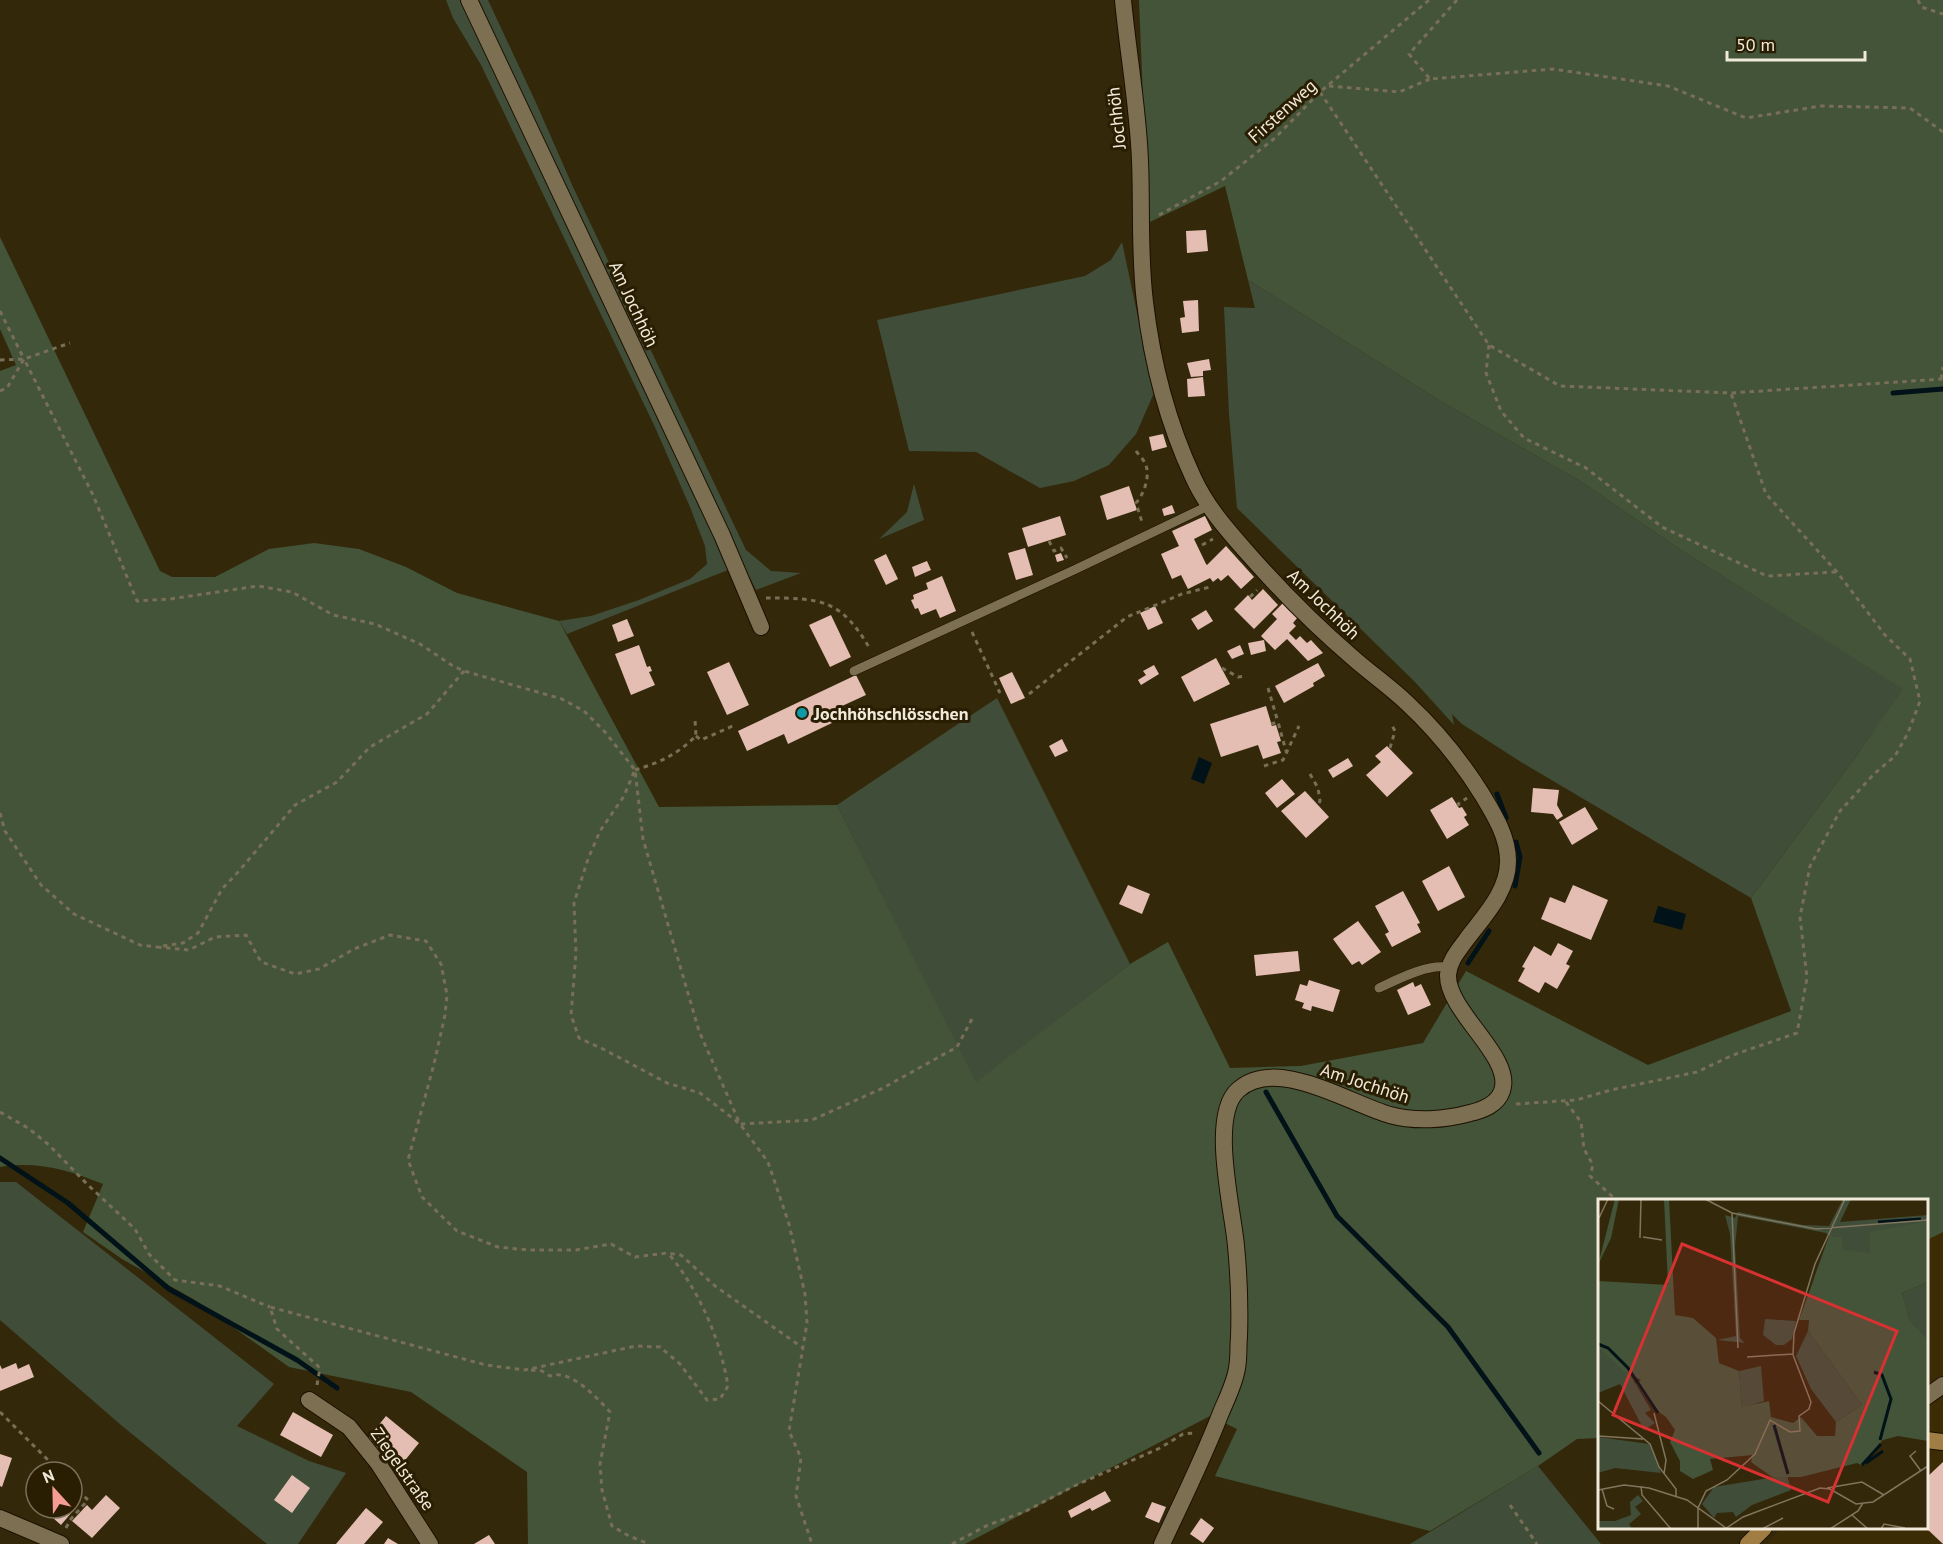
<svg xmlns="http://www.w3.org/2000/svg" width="1943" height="1544" font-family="'PT Sans',sans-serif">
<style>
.built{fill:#3b2c06}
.green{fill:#404e39}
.forest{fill:#435439}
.water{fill:#011218}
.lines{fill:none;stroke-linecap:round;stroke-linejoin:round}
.stream{stroke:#011218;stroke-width:5}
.building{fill:#e4beb3}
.service-casing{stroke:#1b1000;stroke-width:10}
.minor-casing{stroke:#1b1000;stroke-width:18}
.secondary-casing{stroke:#1b1000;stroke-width:18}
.path{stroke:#796f57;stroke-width:3;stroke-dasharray:4.5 4.5;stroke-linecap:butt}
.service{stroke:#7d7052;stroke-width:9}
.minor{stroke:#7d7052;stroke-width:16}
.secondary{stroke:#a07d43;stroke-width:16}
.culture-dot{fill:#0f9aa8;stroke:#2a1e02;stroke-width:2}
.labels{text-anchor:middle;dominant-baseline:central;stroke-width:6;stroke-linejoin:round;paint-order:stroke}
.street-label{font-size:18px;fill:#f1e9d9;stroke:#2a1e02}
.poi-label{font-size:18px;font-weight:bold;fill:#f1e9d9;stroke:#2a1e02;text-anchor:start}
.inset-river{fill:none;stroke:#011218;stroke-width:3}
.inset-road{fill:none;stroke:#80755d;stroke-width:1.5}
.view{fill:#d73231;fill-opacity:0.15;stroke:#d73231;stroke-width:3}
.inset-edge{fill:none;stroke:#f1e9d9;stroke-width:3}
</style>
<rect width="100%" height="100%" fill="#34280b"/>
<path class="built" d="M1943,1232V1544H1766L1781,1528H1926L1927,1240Z"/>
<path class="green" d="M446,0H488L537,105L573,187L746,550L771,571L801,573L756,590L743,564L567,634L559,621L591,616L639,600L690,579L707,564L705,546L690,507L654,425L481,65L453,18Z
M1122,242L1154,393L1136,434L1109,465L1074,481L1040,488L976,452L909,451L877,320L1085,276L1111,260Z
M1248,280L1442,402L1580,481L1681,550L1904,689L1857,755L1751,898L1521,762L1462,724L1452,714L1454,725L1415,682L1237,508L1229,414L1224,307L1255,308Z
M914,484L924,520L879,539L907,512Z
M997,698L1130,964L976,1083L837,805Z
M0,1182H16L274,1384L237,1426L309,1461L346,1473L298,1544H267L121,1425L0,1320Z
M1538,1466L1601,1544H1410Z"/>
<path class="forest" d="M1139,0H1943V1232L1927,1240L1926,1200H1600L1599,1438L1577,1439L1538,1466L1430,1531L1215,1476L1237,1429L1210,1416L965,1544H528L527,1472L411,1392L289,1367L195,1300L122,1259L83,1232L103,1184C67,1170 39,1161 0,1167V371L16,365L0,329V237L160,571L172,577H215L269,549L314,543L359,549L406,567L457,593L559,621L659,807L837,805L976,1082L1130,964L1168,942L1230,1068L1301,1066L1423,1043L1466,971L1648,1065L1791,1011L1751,898L1857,755L1903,689L1681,550L1580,481L1442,402L1248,280L1225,186L1148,223Z"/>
<path class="water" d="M1199,757L1212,763L1204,784L1191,779Z
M1658,906L1686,914L1682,930L1653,922Z"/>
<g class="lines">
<path class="stream" d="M1893,393L1943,389
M1497,794L1506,818
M1515,886L1520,857L1516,842
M1468,963L1489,931
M1266,1092L1337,1216L1448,1327L1539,1453
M0,1158L68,1203L169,1289L297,1360L337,1388"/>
</g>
<path class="building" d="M1206,230L1208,251L1187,253L1186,231Z
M1198,300L1199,331L1182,333L1180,318L1185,317L1183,301Z
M1209,359L1211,370L1203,371V376L1191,377L1187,363Z
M1203,377L1205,396L1188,397L1187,379Z
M1163,434L1167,447L1152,451L1149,437Z
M1129,486L1137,510L1107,520L1100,496Z
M1172,505L1175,513L1164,516L1162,509Z
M1060,516L1066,535L1028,547L1022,528Z
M1205,516L1212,530L1194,539L1206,564L1207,565L1226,546L1254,577L1241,589L1228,575L1221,581L1218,578L1213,582L1210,578L1188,589L1181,575L1172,579L1161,554L1179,546L1172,531Z
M1025,548L1033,575L1016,580L1008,553Z
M1061,553L1064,560L1057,562L1055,555Z
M886,554L898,579L886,585L874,560Z
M927,561L931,570L915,577L912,567Z
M942,576L956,611L940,618L936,609L921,615L918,608L915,609L911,600L914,599L913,595L928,589L926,583Z
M1263,589L1278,605L1254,629L1234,609L1248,595L1252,600Z
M1284,602L1298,617L1293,623L1296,626L1289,633L1296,640L1300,636L1307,643L1311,640L1323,653L1308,661L1287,639L1275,650L1261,636L1277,619L1272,614Z
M1155,606L1163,623L1148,630L1140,613Z
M1206,610L1213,621L1198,630L1191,619Z
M831,615L851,657L830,667L809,625Z
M627,619L634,636L618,642L612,625Z
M1264,640L1266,651L1251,655L1248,643Z
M639,645L647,667L650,666L652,671L649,672L655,685L631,695L615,654Z
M1240,645L1244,654L1232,659L1227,651Z
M1216,658L1230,684L1194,702L1181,677Z
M729,662L749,705L727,715L707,672Z
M1318,663L1325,676L1313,683L1314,686L1284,703L1275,686Z
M1154,665L1159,674L1141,685L1138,680L1146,675L1143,671Z
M1012,672L1025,698L1011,704L999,678Z
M856,675L866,695L829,712L834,722L788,744L784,734L747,751L738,731Z
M1266,706L1272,726L1276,725L1281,741L1277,742L1281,753L1263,759L1258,745L1221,757L1210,724Z
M1062,739L1068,751L1055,757L1049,746Z
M1387,746L1413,773L1387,797L1366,775L1381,762L1375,756Z
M1348,758L1353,766L1333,778L1328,770Z
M1282,779L1295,794L1277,808L1265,793Z
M1533,788L1559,790L1557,805L1563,816L1557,820L1553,814L1531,812Z
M1305,791L1329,817L1306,838L1281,811Z
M1452,797L1459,808L1462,807L1467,815L1464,817L1469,825L1447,839L1430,810Z
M1585,807L1598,829L1572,845L1559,822Z
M1449,866L1465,897L1438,911L1422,881Z
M1128,885L1150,894L1142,914L1119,904Z
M1573,885L1608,900L1591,940L1541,919L1550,897L1565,903Z
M1403,891L1420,923L1417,924L1421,932L1392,947L1385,934L1389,932L1375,906Z
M1358,921L1381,952L1362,965L1359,961L1352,965L1333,939Z
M1558,943L1573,951L1566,964L1570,966L1557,989L1545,982L1539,993L1518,981L1525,968L1522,967L1534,946L1551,956Z
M1298,951L1300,971L1256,976L1254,955Z
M1309,980L1340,990L1333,1012L1312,1006L1311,1011L1302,1008L1304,1003L1295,1000L1300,984L1307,986Z
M1413,982L1415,987L1421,984L1431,1005L1408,1015L1397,990Z
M16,1363L18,1369L29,1364L34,1377L0,1391V1365L2,1369Z
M293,1412L333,1435L321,1457L280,1435Z
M386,1416L419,1443L398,1469L365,1442Z
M0,1454L12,1458L2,1487L0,1486Z
M1943,1462V1544L1926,1528V1478Z
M292,1475L310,1488L292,1513L274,1500Z
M1105,1491L1111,1501L1092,1511L1090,1508L1071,1518L1068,1511Z
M106,1495L120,1508L92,1538L72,1521L87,1505L92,1510Z
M72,1502L77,1506L61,1525L45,1511L48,1508H72Z
M1152,1502L1166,1507L1159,1523L1145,1517Z
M366,1508L383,1522L364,1544H336Z
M1201,1518L1214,1528L1203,1543L1190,1534Z
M489,1535L495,1544H474Z
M388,1538L398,1544H384Z"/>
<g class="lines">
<g class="service-casing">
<path id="service" d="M854,671L1074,570L1208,506
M1379,988C1396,980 1431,962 1449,968"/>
</g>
<g class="minor-casing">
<path id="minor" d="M469,0L722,535L761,627
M1123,0C1128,53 1138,107 1140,161C1142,208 1139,255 1145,302C1152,362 1167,421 1193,477C1207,508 1229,532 1252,558C1283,593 1317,627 1352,657C1370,673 1389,686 1407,703C1436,730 1462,762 1483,796C1495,816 1508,837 1508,861C1508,892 1484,916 1466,940C1458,951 1449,961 1448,975C1447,1012 1514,1057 1502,1091C1497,1105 1483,1110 1470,1113C1445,1120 1415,1122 1390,1115C1350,1104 1276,1055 1238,1090C1209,1116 1233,1210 1236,1246C1239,1277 1240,1307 1239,1337C1238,1347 1239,1358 1237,1368C1235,1383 1226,1400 1220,1415C1203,1459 1182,1501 1162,1544
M1926,1397L1943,1385
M309,1400L349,1427L378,1463L430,1544
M0,1518L61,1544"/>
</g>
<g class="secondary-casing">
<path id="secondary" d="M1926,1440L1943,1442
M1748,1544L1764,1528"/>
</g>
<path class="path" d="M1457,0L1409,54L1430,79L1553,69L1668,86L1746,118L1821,106L1910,108L1943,132
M1918,0L1921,7L1943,14
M1329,86L1399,92L1430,79
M1320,92L1489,345L1560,386L1731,393L1943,379
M1159,215L1221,181L1275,138L1320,92L1429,0
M0,311L24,359
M1489,345L1486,373L1501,411L1524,438L1586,468L1662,527L1767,576L1837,572
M0,360L24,359L70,343
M1941,379L1943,367
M0,391L7,388L24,359L93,495L137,601L170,599L258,586L292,592L333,615L375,624L420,644L453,666L464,671L562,699L584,711L605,732L635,770L643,839L699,1031L740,1124L812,1120L883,1088L957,1047L974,1015
M1136,451C1139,455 1143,459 1145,463C1151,475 1144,494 1136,503L1142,522
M1049,541L1054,551L1061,548L1067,558
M1202,545L1213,539
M1250,597L1257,590
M766,598C821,598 841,599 870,649
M972,632L1000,693
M1222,668L1238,677L1245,676
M1268,688L1278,722
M1029,694L1127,617L1182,594L1210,587
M1271,724L1278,722L1286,751
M696,736L701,740L735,725
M1390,748L1395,731L1391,724
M1264,766L1283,760L1299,726
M635,770C661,762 676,755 696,736L695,720
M634,772L624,796L600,831L588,859L574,903L576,953L571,1015L579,1038L605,1050L667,1083L700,1093L740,1124L768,1162L789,1224L805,1294L807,1323L789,1431L801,1458L796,1496L812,1544
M1310,774L1318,788L1320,801L1318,805
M1459,806L1458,804L1467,798
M0,813L5,831L41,885L74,914L140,945L157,947
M163,946L183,943L198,933L222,889L239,871L295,805L337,782L370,747L427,714L464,671
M157,947L189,950L215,937L246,935L261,962L295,974L319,969L354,949L390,935L426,941L441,964L447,995L445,1015L434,1064L408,1160L422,1197L457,1231L498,1247L528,1250H576L611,1244L635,1257L667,1253L681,1255L715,1286L803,1348
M1566,1102L1581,1122L1584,1149L1593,1165L1590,1176L1614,1198
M1516,1104L1576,1100L1611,1090L1697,1072L1733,1055L1797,1033L1807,978L1800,917L1810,866L1840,811L1874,774L1895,756L1908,733L1920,701L1910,659L1885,635L1837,572L1766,494L1731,393
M0,1112L28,1128L49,1145L88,1185L135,1229L149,1254L175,1280L220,1286L270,1307
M531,1370L542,1371L550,1376C570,1368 597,1398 610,1412L600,1464L602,1490L612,1526L629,1536L649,1544
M317,1385L320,1368L277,1329L270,1307L486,1365L525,1370L636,1346L660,1347L680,1364L707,1400L720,1399L728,1386C720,1338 699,1290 668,1253
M0,1412L60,1472
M1510,1505L1537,1544
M66,1528L70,1520L88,1500L72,1484
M952,1544L988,1525L1024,1512L1074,1486L1160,1448L1183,1434L1194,1433"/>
<use href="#service" class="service"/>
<use href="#minor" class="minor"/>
<use href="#secondary" class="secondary"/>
</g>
<circle class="culture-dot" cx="802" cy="713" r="6"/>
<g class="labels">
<g class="street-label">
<text transform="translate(1282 111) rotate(-42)">Firstenweg</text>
<text transform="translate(1116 118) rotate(-96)">Jochhöh</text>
<text transform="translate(634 304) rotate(65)">Am Jochhöh</text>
<text transform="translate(1324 604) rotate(44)">Am Jochhöh</text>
<text transform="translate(1365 1083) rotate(18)">Am Jochhöh</text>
<text transform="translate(403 1469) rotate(55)">Ziegelstraße</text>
</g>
<g class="poi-label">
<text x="814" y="713">Jochhöhschlösschen</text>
</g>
</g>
<g transform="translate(1598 1199)">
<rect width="330" height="330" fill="#34280b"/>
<path d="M245,0H253L242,23L330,16V65L216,79L231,37L228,34L140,17L137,47L142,139L147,144L119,141L138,137L132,35L127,16L137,19L140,13L205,26L231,27ZM330,83V140L312,124L304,94ZM167,120L198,122L194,140L186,146H178L165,136ZM210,132L264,206L238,223L213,190L198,157ZM0,149L33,177L53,211L47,214L57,224L46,231L22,185L0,194ZM163,167L166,202L144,209L141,172ZM0,238L51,245L63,274L17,269L0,274ZM189,276L193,291L154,306L138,318L135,313L119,314L116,319L104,305L116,288ZM40,296L45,302L37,308L43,315L31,325L34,330H0V322H17L33,316L32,303Z" fill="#404e39"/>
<path d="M17,0H21L13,39L0,66ZM66,0H71L77,116L95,119L118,139L121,164L141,172L144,208L171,202L173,218L195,224L203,218L219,237H237L238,223L264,206L210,132L211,121H201L233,33L234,38H243L245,51L272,54V33L330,22V83L304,94L312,123L330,140V242L300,237L285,241L263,266L259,264L203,278H174L153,263L155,256L112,260L115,271L95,280L82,272V262L72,243L77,231L68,218L55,209L42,190L38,185L43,181L27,173L0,149V82L70,86Z" fill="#435439"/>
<path class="inset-river" d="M280,23L323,20M0,145L10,149L30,169L60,214M276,173L284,176L293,200L282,241M176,226L190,275M268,264L285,252M264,266L283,245"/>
<path class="inset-road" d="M107,0L134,14L218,30L330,21M134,14L140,149M1,19L10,0M42,34V39L43,0M45,38L64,41M149,158L195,155M0,202L52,245L61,268L78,290V297M56,214L68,261L66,275M0,237L45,240M318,252L312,257L323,272M43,287L44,296L73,330M229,289L264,283L286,296M4,290L9,307L16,310M0,291L26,286L51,289L89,301L128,329M254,316L270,330M100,330V309L108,292L129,281L157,255L172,221L192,233L202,232L201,217L211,210L213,203L195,156L196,134L217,65L247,0M127,330L145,318L222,289L232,290L258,305L275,303L330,267M164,330L185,319M232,330L260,312L265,304M283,330L286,325L307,329"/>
<path class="view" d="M84,45L299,132L230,303L15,216Z"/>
<rect width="330" height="330" class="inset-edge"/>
</g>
<g transform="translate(54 1490) rotate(338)"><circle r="28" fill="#2a1e02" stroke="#7a6f58" stroke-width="1.5"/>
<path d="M0-4.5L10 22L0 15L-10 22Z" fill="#f59c95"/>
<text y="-9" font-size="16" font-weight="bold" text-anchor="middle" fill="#f1e9d9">N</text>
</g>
<path d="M1727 51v9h138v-9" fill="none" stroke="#f1e9d9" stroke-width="3"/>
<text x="1736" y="51" font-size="18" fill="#f1e9d9" stroke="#2a1e02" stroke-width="4.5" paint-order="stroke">50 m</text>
</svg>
